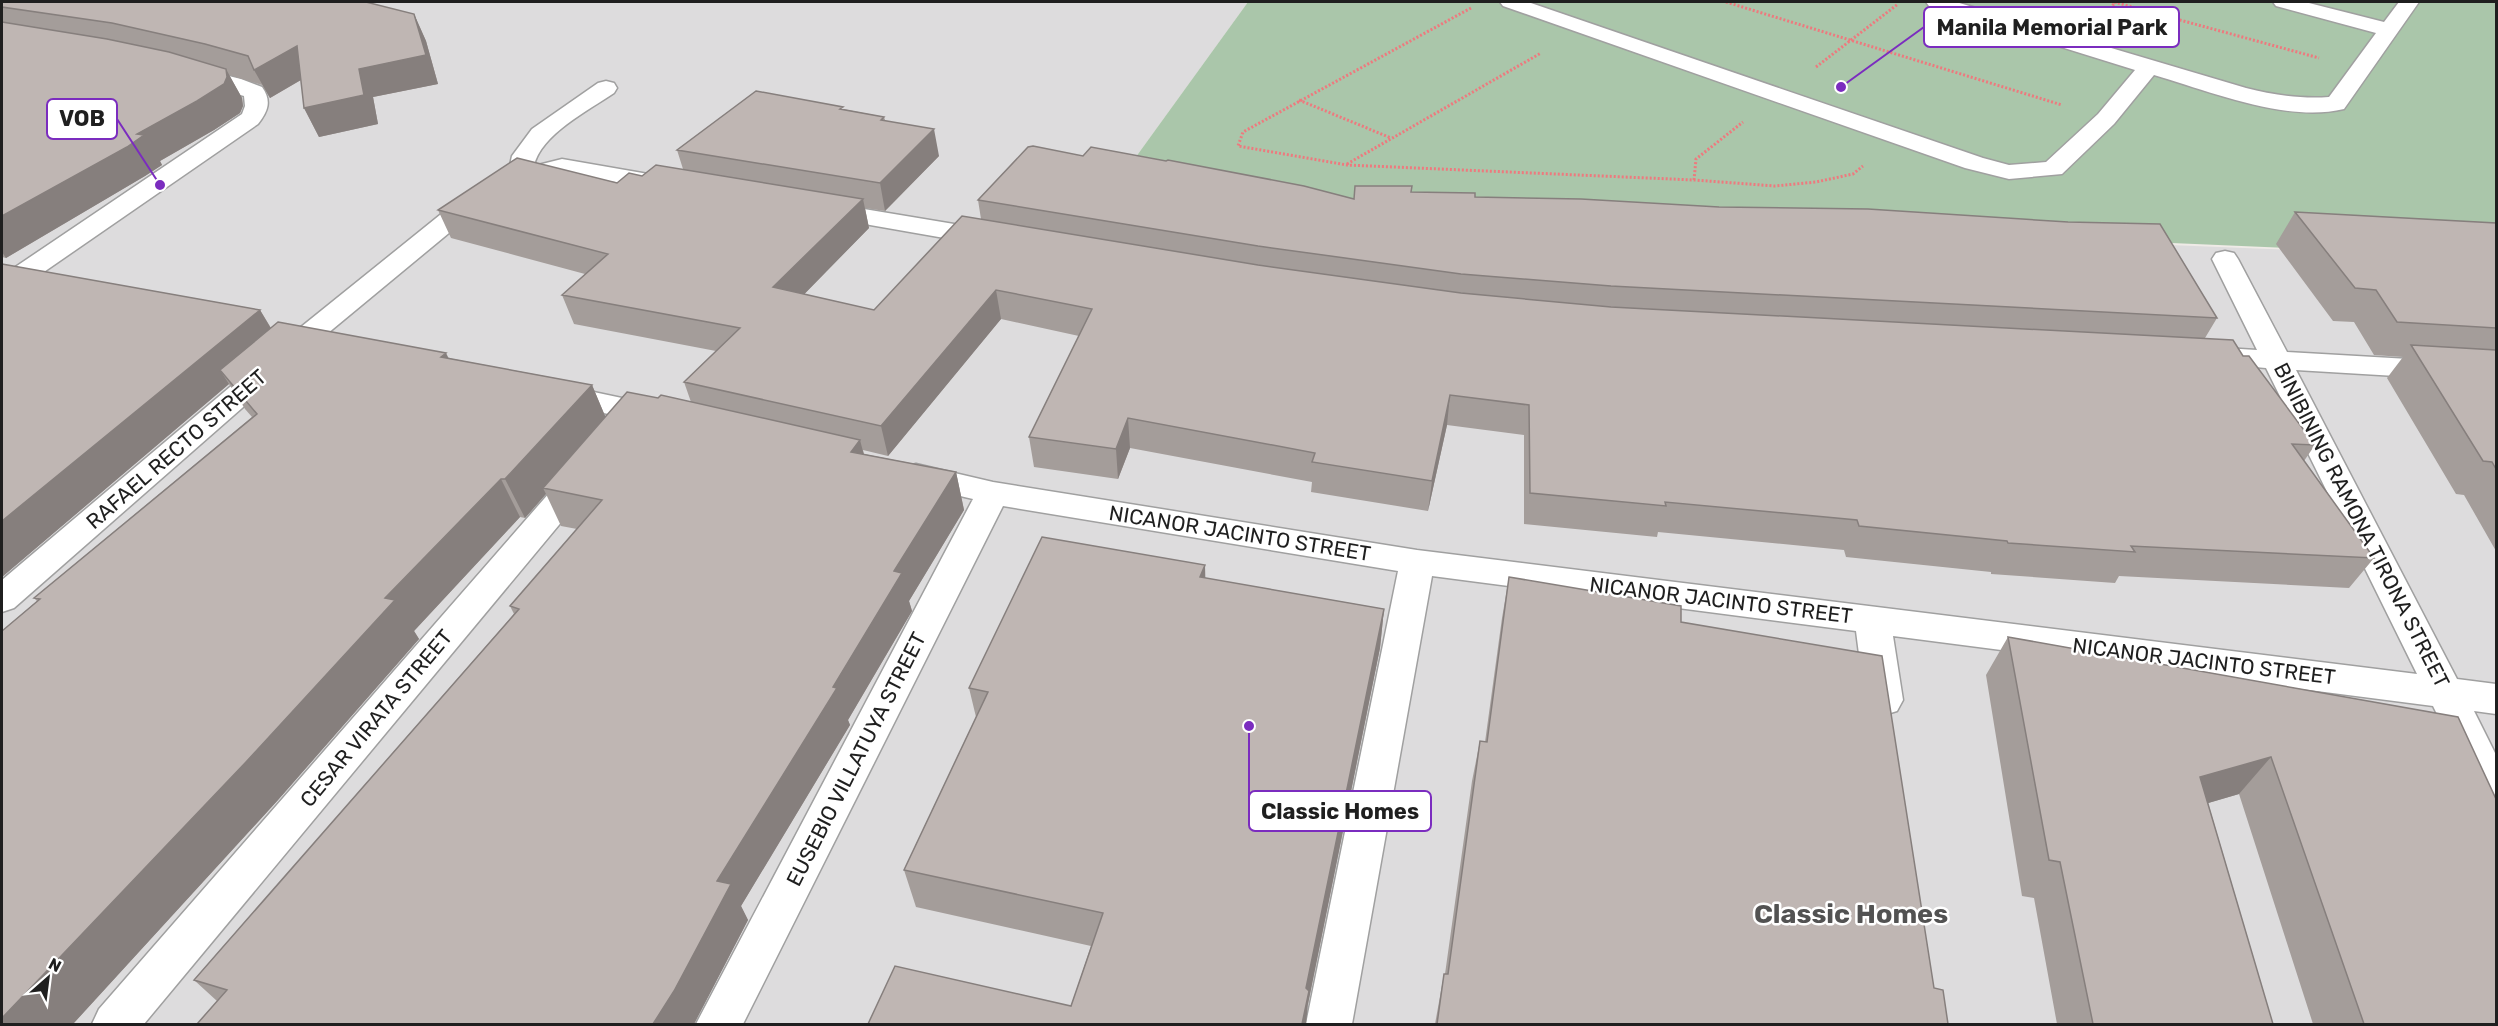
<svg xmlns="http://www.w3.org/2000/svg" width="2498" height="1026" font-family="Rubik,sans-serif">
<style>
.residential{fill:#dddcdd}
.cemetery{fill:#aac6aa}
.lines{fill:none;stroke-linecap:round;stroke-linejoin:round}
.minor-casing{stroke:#a0a0a0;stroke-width:3}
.path{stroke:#ee797e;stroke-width:3;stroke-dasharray:2 2;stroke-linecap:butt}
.minor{fill:#fff;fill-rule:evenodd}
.wall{fill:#a49d9a}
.shaded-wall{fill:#867f7d}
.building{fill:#bfb6b3;stroke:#867f7d;stroke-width:1.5}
.labels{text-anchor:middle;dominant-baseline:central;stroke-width:5;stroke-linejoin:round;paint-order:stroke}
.street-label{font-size:21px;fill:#1f1f1f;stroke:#fff}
.near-neighbourhood-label{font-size:27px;font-weight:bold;fill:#525252;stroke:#fff}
.leader{fill:none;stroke:#7b2cbf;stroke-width:2}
.callout-dot{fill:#7b2cbf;stroke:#fff;stroke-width:2}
.callout{fill:#fff;stroke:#7b2cbf;stroke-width:2}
.callout-label{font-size:22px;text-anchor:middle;font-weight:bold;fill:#1f1f1f}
</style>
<rect width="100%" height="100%" fill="#efebe7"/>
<path class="residential" d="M2,2H1248L1125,172L1311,211L2496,258V1024H2Z"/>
<path class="cemetery" d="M1248,2H2496V257L1286,205L1125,172Z"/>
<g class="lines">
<g class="minor-casing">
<path id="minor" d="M1500,2H1528L1983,158L2009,165L2046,162L2098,114L2135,70L1929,6L1926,2H1956L2246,88C2273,95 2301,99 2329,97L2376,33L2276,6L2273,2H2305L2384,22L2399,2H2419L2344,109C2286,123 2209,91 2154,75L2114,124L2062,174L2009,179L1965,168L1503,6Z
M192,67L241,79L262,87C272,101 268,111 258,124L12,294L2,296V276L242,114L245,106L244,96L184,79L181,74L184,69Z
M606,81L614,83L617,88L614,93C589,110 540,135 534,166L562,159L677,179L680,184L677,189L668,191L563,173L529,183L484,204L316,343L14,608L2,612V580L296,331L466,194L508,174L512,156L532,129L598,83Z
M822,202L990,230L999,232L1003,238L999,244L990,246L813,215L809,210L813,205Z
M2225,251L2234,253L2238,259L2287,352L2496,364V382L2296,370L2457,679L2496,684V714L2474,711L2496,755V810L2482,805L2433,706L1893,636L1903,700L1897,711L1884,715L1871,711L1865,700L1856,631L1432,576L1352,1024H1306L1398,571L1003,506L743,1024H696L973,499L905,483L900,475L905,467L916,464L993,482L1417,550L2417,674L2266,368L2198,362L2193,356L2198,350L2208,347L2257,350L2212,259L2216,253Z
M556,384L669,408L673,415L669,422L658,425L545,400L541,393L545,386Z
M582,465L593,468L598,476L593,484L144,1024H92L99,1009L571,468Z"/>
</g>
<path class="path" d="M1726,2L2062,105
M2114,2L2319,58
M1471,8L1243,132L1238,146L1347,165L1694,180L1775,186L1816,182L1853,174L1863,166
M2104,14L2116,2
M1816,67L1898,4
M1299,100L1391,138
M1347,164L1541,53
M1694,180L1696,159L1743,122"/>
<use href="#minor" class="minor"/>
</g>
<path class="wall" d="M2,2L414,14L426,41L438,84L373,97L378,124L319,137L304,108L301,80L270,98L262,85L229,75L242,98L243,106L240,113L214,130L160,161L162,165L145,176L6,258L2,257Z
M843,109L884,117L885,120L939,156L885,211L865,208L869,228L804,294L874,310L981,219L978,200L1083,156L1354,199L1412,186L1411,192L1475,197L2217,318L2205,338L2243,356L2315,445L2304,461L2374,558L2349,588L2119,576L2115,583L1991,574V572L1846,557L1844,550L1658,532L1657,537L1524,524V435L1447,425L1428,511L1311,492L1312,482L1130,448L1118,479L1034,467L1029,437L1079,336L1001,319L888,456L863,450L864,454L956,472L964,510L909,601L912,611L848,720L850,725L741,906L748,920L694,1024H197L217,1001L194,980L514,614L510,606L577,529L561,526L546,494L525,518L520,517L414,631L419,639L278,800L73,1024H2V631L37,601L34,598L252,417L245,409L229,384L2,577V264L260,310L271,328L448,358L592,385L605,416L658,398L691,402L684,382L716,351L574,324L562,295L585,274L451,238L438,210L617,183L642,176L683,169L677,150Z
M2295,212L2496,223V551L2464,495L2456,494L2387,378L2403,357L2374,355L2354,322L2333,321L2276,244Z
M1205,565V578L1384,609L1380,648L1308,1004L1071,1006L1091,946L916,907L904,870L976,717L969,688Z
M1509,577L1681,622L1934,988L1948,1024H1435L1444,974H1445L1472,781L1480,741L1485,742L1502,618Z
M2008,637L2458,717L2496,1024H2313L2239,794L2208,803L2273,1024H2057L2034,898L2022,896L1986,675Z"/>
<path class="shaded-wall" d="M414,14L426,41L438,84L373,97L378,124L319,137L304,108Z
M297,46L311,74L270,98L254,70Z
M226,69L242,98L243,106L240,113L214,130L160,161L162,165L145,176L6,258L2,252V216L137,134Z
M934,129L939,156L885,211L880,183Z
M863,199L869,228L782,317L773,287Z
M996,290L1001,319L888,456L881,426Z
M260,310L279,342L220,370L229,384L2,577V521Z
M446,353L465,391L441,357Z
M592,385L608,423L543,488L546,494L525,518L505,479Z
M1450,395L1447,425L1428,511L1432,481Z
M1128,418L1130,448L1118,479L1116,449Z
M860,440L870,478L851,452Z
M956,472L964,510L909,601L912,611L848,720L850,725L741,906L748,920L694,1024H653L717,881L833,687L894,571Z
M501,479L520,517L414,631L419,639L278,800L73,1024H4L2,1023V1018L385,598Z
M1205,565L1206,604L1200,577Z
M1384,609L1380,648L1308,1004L1306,1024H1302L1306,988Z
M2271,757L2239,794L2171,814L2200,777Z"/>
<path class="building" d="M2,2H366L414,14L426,55L359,69L364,95L304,108L297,46L254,70L248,56L205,44L112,23L2,7Z
M2,22L107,39L169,52L226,69L227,77L224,84L197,101L137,134L144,135L127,147L2,216Z
M756,91L843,107L840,109L884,117L881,120L934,129L880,183L677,150Z
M1033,146L1083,156L1091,147L1166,161L1168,160L1304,186L1354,199L1355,186H1412L1411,192L1475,193V197L1581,199L1719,207L1868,209L2068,222L2160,224L2217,318L1611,286L1461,274L1258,246L978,200L1028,147Z
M517,158L617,183L629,173L642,176L656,165L863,199L773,287L874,310L962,216L1258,265L1461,293L1611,307L2233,340L2243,356H2249L2315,445L2292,444L2374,558L2131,546L2135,552L2008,543L2007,541L1859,526L1857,520L1665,502L1666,506L1530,493L1529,405L1450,395L1432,481L1312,462L1315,453L1128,418L1116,449L1029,437L1092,309L996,290L881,426L684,382L740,328L562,295L608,254L438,210Z
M2295,212L2496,223V328L2397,322L2376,290L2355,288Z
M2,264L260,310L2,521Z
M278,322L446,353L441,357L592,385L505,479H501L385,598L395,600L246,762L2,1018V631L40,599L34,598L257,414L220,370Z
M2411,345L2496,350V469L2492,462L2483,461Z
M627,392L658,398L661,395L860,440L851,452L956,472L894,571L902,573L833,687L837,688L717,881L731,884L674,991L653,1024H197L227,990L194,980L519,609L510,606L602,500L543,488Z
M1042,537L1205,565L1200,577L1384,609L1306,988L1309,991L1302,1024H868L895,966L1071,1006L1103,913L904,870L988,692L969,688Z
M1509,577L1681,606V622L1882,656L1934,988L1943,990L1948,1024H1437L1444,974H1448L1480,741L1487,742Z
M2008,637L2458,717L2496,799V1024H2364L2271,757L2200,777L2273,1024H2093L2060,862L2049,860Z"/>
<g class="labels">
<g class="street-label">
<text transform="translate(176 449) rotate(-41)">RAFAEL RECTO STREET</text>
<text transform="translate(2362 525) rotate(63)">BINIBINING RAMONA TIRONA STREET</text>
<text transform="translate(1240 533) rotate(9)">NICANOR JACINTO STREET</text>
<text transform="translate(1721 600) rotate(7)">NICANOR JACINTO STREET</text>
<text transform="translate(2204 661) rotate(7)">NICANOR JACINTO STREET</text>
<text transform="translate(376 718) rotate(-50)">CESAR VIRATA STREET</text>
<text transform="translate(856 759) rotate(-63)">EUSEBIO VILLATUYA STREET</text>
</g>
<g class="near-neighbourhood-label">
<text x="1851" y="914">Classic Homes</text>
</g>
</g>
<path class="leader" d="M1841 87L1924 27M160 185L117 119M1249 726L1249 811"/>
<g class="callout-dot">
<circle cx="1841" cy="87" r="6"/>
<circle cx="160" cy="185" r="6"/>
<circle cx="1249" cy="726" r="6"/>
</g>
<g class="callout">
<rect x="1924" y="7" width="255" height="40" rx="6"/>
<rect x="47" y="99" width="70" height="40" rx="6"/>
<rect x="1249" y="791" width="182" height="40" rx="6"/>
</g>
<g class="callout-label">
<text x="2052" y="35">Manila Memorial Park</text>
<text x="82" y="126">VOB</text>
<text x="1340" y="819">Classic Homes</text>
</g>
<rect width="2498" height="1026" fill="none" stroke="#1f1f1f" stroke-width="6"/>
<g transform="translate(48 978) rotate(28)" stroke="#ffffff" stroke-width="4.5" paint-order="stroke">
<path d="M0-4.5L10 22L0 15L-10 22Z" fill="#1f1f1f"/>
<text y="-9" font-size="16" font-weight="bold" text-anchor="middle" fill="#1f1f1f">N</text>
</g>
</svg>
